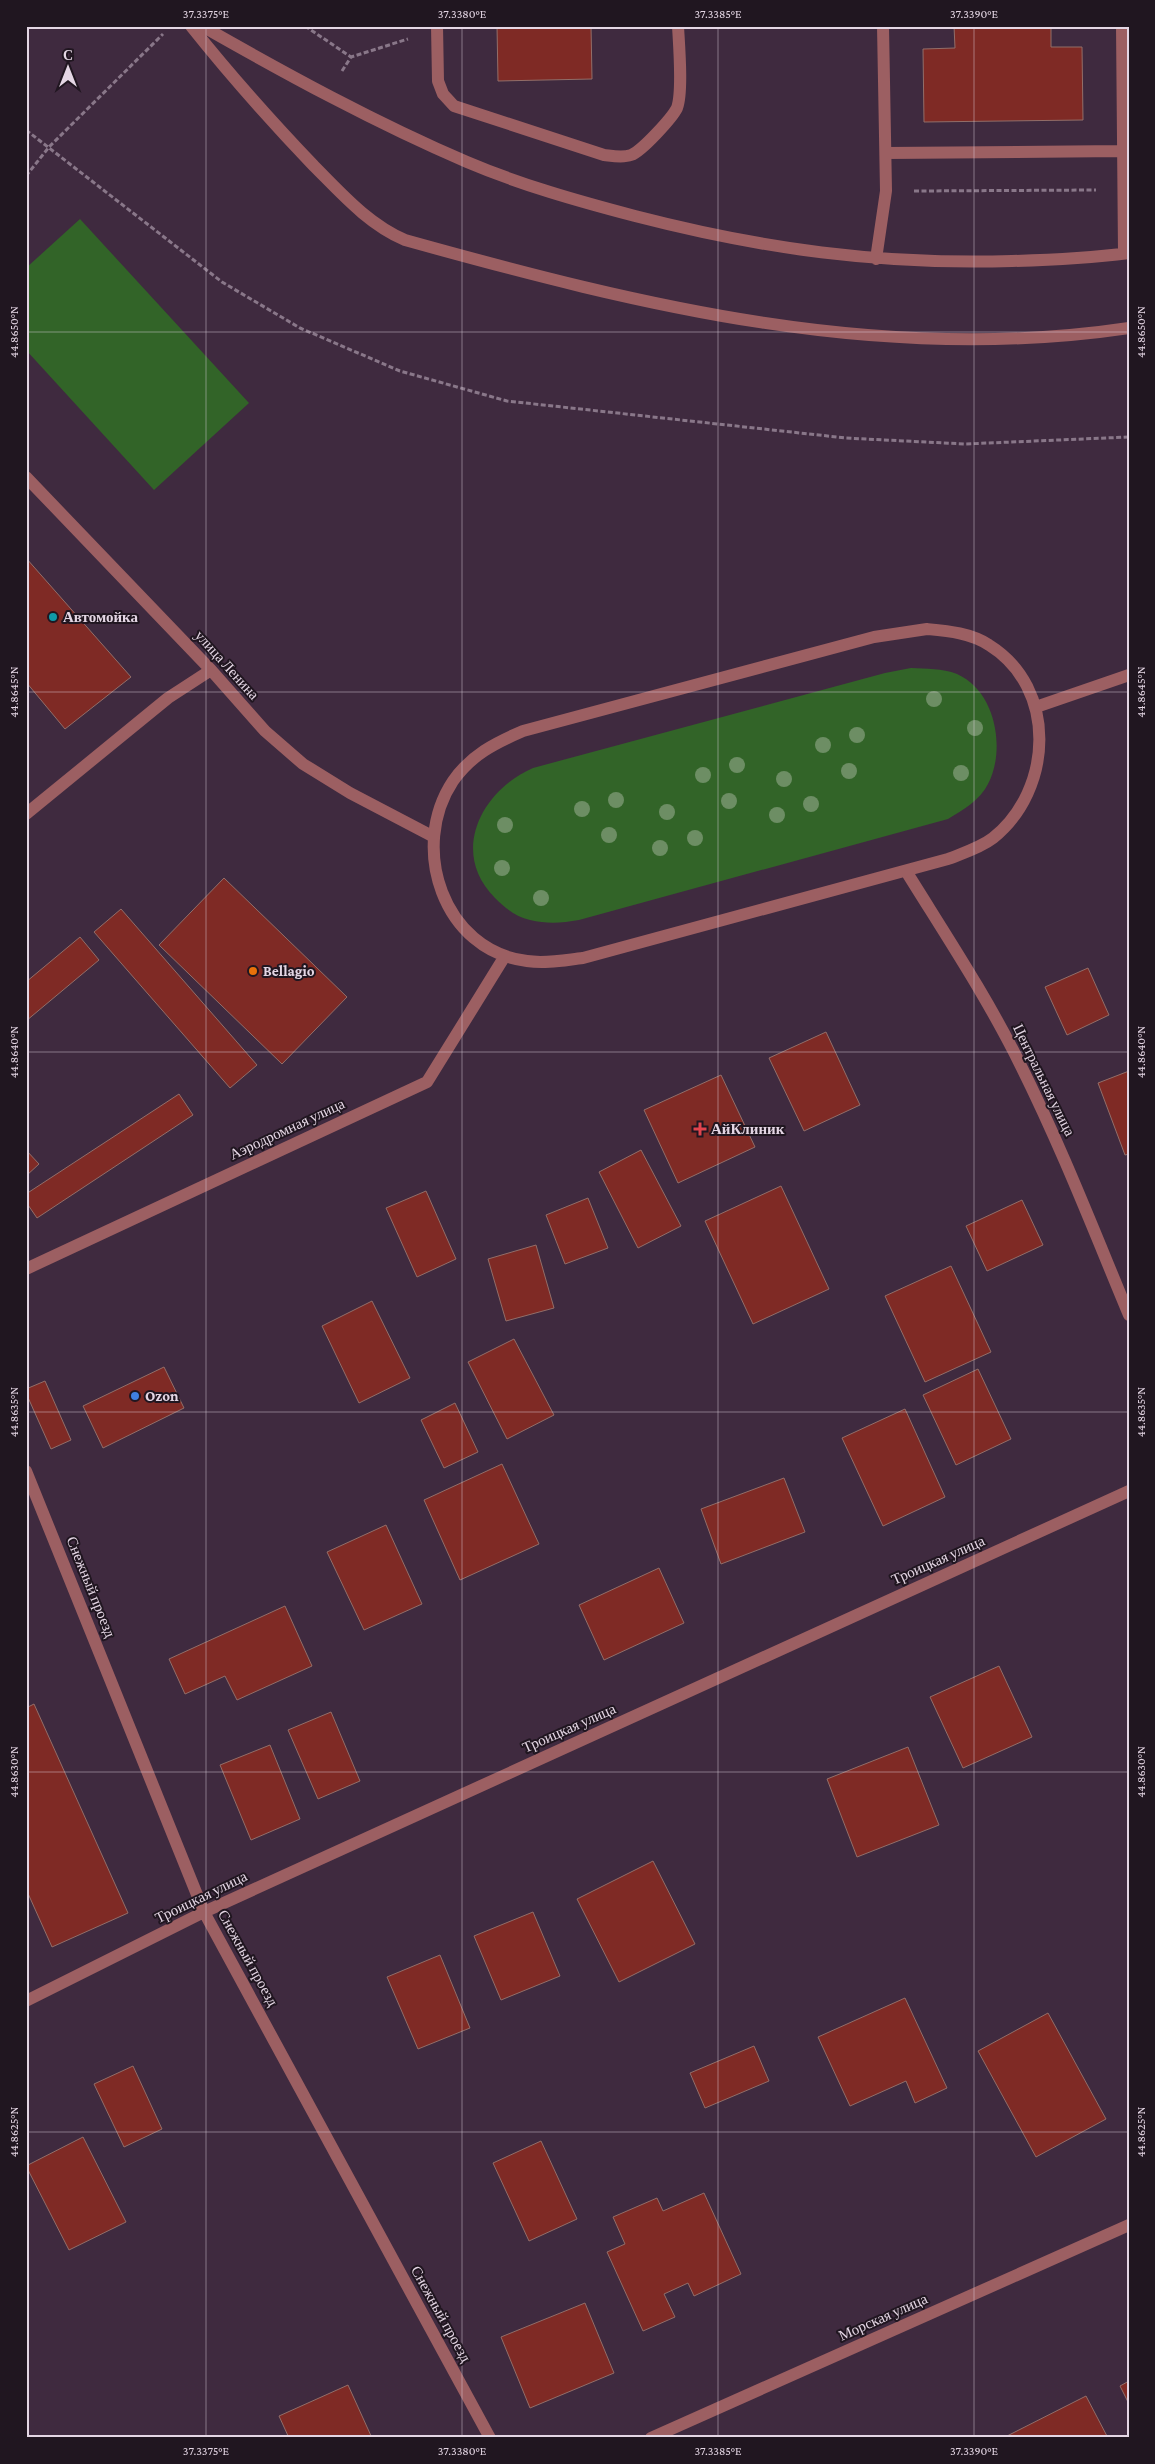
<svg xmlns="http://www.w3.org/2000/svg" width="1155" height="2464" font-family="'Crimson Pro',serif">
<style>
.green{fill:#326428}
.building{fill:#7f2a25;stroke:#926e69}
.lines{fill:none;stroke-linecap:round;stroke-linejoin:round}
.path{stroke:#897789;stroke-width:3;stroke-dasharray:5 2.5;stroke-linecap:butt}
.minor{stroke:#9c5f62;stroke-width:12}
.tree{fill:#6d8e64}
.ticks{fill:none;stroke:#e4d6e4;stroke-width:1;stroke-opacity:0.45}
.culture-dot{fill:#0f9aa8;stroke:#201620;stroke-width:2}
.food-dot{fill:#e8710a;stroke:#201620;stroke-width:2}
.health-dot{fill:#e0444e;stroke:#201620;stroke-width:2}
.shop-dot{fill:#3f7fe0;stroke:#201620;stroke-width:2}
.labels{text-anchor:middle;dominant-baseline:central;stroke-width:4;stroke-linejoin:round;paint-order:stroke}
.poi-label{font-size:15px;font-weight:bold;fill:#e4d6e4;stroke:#201620;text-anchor:start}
.street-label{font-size:15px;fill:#e4d6e4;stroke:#201620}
.neatline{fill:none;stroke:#e4d6e4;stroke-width:2}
.ticks-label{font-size:12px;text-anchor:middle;fill:#e4d6e4}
</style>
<rect width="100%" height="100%" fill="#3f2a3f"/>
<path class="green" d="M80,219L249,403L154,490L26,350V268Z
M911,668C926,669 942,668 957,674C996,691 1006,750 988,784C980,800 963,810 948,819L579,920C562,923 547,924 530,920C516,917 505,908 495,898C449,852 482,790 533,768L885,673Z"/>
<path class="building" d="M497,26H591L592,79L498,81Z
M954,26H1051V47H1082L1083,120L924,122L923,49L955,48Z
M26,558L131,677L65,729L26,682Z
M224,878L347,997L282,1064L159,945Z
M121,909L257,1065L230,1088L94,932Z
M80,937L99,960L26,1021V982Z
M1088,968L1109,1015L1067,1035L1045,987Z
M826,1032L860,1105L804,1131L769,1058Z
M1129,1071V1154L1125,1155L1098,1083Z
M721,1075L755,1147L678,1183L644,1110Z
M179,1094L193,1115L37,1218L26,1202V1194Z
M26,1150L39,1164L26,1176Z
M641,1150L681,1226L638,1248L599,1172Z
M781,1186L829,1289L753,1324L705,1221Z
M426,1191L456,1259L417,1277L386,1208Z
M588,1198L608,1248L565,1264L546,1215Z
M1022,1200L1043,1245L987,1271L966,1226Z
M536,1245L554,1308L506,1321L488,1259Z
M951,1266L991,1352L925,1382L885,1296Z
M372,1301L410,1378L359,1403L322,1326Z
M514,1339L554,1415L507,1439L468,1362Z
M164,1367L184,1408L103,1448L83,1406Z
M978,1369L1011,1439L956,1465L923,1395Z
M45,1381L71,1440L51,1449L26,1393V1389Z
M455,1403L478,1452L444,1468L421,1420Z
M905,1409L945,1497L883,1526L842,1438Z
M502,1464L539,1544L460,1580L424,1500Z
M784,1478L805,1532L721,1564L701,1509Z
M386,1525L422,1604L364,1630L327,1552Z
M659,1568L684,1623L604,1660L579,1605Z
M285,1606L312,1666L237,1700L225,1676L185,1694L169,1659Z
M999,1666L1032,1737L963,1768L930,1697Z
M34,1704L128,1913L52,1947L26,1889V1708Z
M331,1712L360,1781L318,1799L288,1730Z
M270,1745L300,1819L251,1840L220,1765Z
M908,1747L939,1825L857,1857L827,1779Z
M653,1861L695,1944L619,1982L577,1899Z
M533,1912L560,1976L501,2000L474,1936Z
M440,1955L470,2028L418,2049L387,1977Z
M905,1998L947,2088L915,2103L906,2081L850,2106L818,2037Z
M1048,2013L1106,2119L1036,2157L978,2051Z
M754,2046L769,2081L705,2108L690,2073Z
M133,2066L162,2129L124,2147L94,2084Z
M83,2137L126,2222L69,2250L26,2166Z
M541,2141L577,2219L529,2241L493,2163Z
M704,2193L741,2274L694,2296L688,2283L664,2294L675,2317L643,2331L607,2252L625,2244L613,2217L657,2198L663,2211Z
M585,2303L614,2373L530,2408L501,2337Z
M1129,2381V2404L1120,2386Z
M348,2385L372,2438H289L279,2416Z
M1086,2396L1108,2438H1008L1007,2436Z"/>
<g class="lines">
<path class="path" d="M305,26L351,57
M342,71L351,57L408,39
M26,130L222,282L300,328L400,371L507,401L846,438L965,444L1129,437
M26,176L49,147L163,34
M914,191L1096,190"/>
<path class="minor" d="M191,26C230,75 271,121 314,166C342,194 368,224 405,240C642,306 881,365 1129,328
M202,26C288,75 376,123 467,162C521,185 578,201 635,216C763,249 879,265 1012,261C1051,260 1090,258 1129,253
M437,26L438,81L443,94L454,106L604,155C613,156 623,158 631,155C642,151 672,118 677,108C683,92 679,45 678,26
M1122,26L1124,253
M886,153L1123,151
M876,259L886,191L883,26
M26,477L211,670L265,731L303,764L350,793L434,837
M927,629C948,631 971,633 989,645C1058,688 1053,790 993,838C980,848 963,853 948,859L583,958C565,960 546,964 527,961C443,951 409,847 453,781C471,755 495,743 523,731L874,637Z
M1036,707L1129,675
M26,814L168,698L211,670
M906,871C945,934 987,997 1020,1064C1061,1146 1094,1231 1129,1315
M26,1269L427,1082L505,956
M26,1471L204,1912L490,2438
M26,2001L204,1912L1129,1491
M651,2438L1129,2225"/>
</g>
<g class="tree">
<circle cx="934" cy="699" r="8"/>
<circle cx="975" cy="728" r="8"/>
<circle cx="857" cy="735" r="8"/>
<circle cx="823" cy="745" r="8"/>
<circle cx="737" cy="765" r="8"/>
<circle cx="849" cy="771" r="8"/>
<circle cx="961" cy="773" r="8"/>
<circle cx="703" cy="775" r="8"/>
<circle cx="784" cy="779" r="8"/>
<circle cx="616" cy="800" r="8"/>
<circle cx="729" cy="801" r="8"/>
<circle cx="811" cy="804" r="8"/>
<circle cx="582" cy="809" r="8"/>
<circle cx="667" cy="812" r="8"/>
<circle cx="777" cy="815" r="8"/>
<circle cx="505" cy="825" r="8"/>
<circle cx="609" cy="835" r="8"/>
<circle cx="695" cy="838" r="8"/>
<circle cx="660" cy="848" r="8"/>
<circle cx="502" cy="868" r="8"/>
<circle cx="541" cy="898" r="8"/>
</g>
<path class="ticks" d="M206,26V2438M462,26V2438M718,26V2438M974,26V2438M26,332H1129M26,692H1129M26,1052H1129M26,1412H1129M26,1772H1129M26,2132H1129"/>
<circle class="culture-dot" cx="53" cy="617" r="5"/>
<circle class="food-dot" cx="253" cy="971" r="5"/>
<path class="health-dot" d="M697.5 1121.5h5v5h5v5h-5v5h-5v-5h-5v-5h5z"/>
<circle class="shop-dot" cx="135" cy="1396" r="5"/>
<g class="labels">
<g class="poi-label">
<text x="63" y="617">Автомойка</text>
<text x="263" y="971">Bellagio</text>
<text x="711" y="1129">АйКлиник</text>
<text x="145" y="1396">Ozon</text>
</g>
<g class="street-label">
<text transform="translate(227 665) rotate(48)">улица Ленина</text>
<text transform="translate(1044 1080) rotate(64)">Центральная улица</text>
<text transform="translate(287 1129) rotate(-25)">Аэродромная улица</text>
<text transform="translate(938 1560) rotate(-24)">Троицкая улица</text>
<text transform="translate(91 1587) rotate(68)">Снежный проезд</text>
<text transform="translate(569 1728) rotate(-24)">Троицкая улица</text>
<text transform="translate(201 1897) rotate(-26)">Троицкая улица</text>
<text transform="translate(248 1958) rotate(61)">Снежный проезд</text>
<text transform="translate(441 2314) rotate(61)">Снежный проезд</text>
<text transform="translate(883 2317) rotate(-24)">Морская улица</text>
</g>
</g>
<rect width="1155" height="2464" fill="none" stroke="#201620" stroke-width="55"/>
<g transform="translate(68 68)" stroke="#201620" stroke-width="4" paint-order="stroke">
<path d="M0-4L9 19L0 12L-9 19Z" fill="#e4d6e4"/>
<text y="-8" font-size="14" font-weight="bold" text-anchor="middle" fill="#e4d6e4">С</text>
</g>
<rect x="28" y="28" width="1100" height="2408" class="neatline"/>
<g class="ticks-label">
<text x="206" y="18">37.3375°E</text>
<text x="462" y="18">37.3380°E</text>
<text x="718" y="18">37.3385°E</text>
<text x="974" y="18">37.3390°E</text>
<text transform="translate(14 332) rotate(-90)" y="4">44.8650°N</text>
<text transform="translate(1141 332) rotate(-90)" y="4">44.8650°N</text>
<text transform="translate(14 692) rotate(-90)" y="4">44.8645°N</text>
<text transform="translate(1141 692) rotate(-90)" y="4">44.8645°N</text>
<text transform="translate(14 1052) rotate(-90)" y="4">44.8640°N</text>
<text transform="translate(1141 1052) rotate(-90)" y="4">44.8640°N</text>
<text transform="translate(14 1412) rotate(-90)" y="4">44.8635°N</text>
<text transform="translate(1141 1412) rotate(-90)" y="4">44.8635°N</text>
<text transform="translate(14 1772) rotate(-90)" y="4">44.8630°N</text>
<text transform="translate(1141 1772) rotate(-90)" y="4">44.8630°N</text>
<text transform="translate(14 2132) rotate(-90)" y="4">44.8625°N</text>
<text transform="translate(1141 2132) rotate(-90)" y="4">44.8625°N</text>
<text x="206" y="2455">37.3375°E</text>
<text x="462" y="2455">37.3380°E</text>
<text x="718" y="2455">37.3385°E</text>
<text x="974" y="2455">37.3390°E</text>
</g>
</svg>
